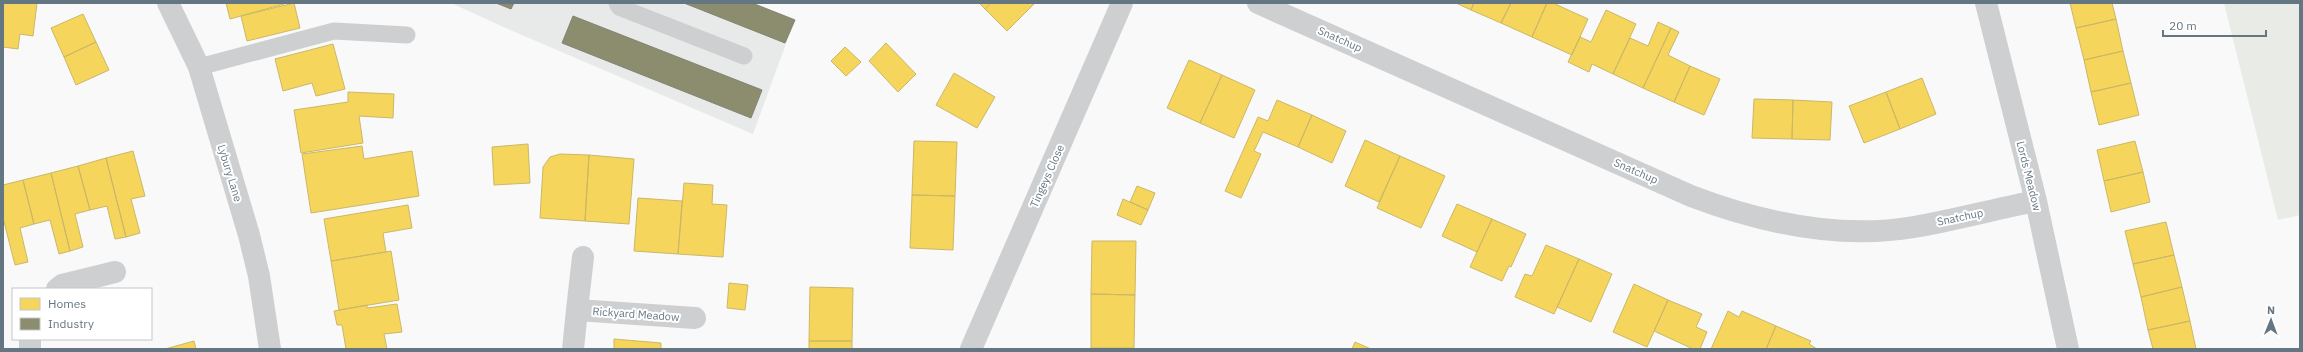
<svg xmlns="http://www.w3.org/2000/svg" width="2303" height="352" font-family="'IBM Plex Sans',sans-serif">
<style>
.built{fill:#e8e9e9}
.green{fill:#e8ebe6}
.homes{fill:#f6d55c;stroke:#cab868}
.industry{fill:#8c8c6e;stroke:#808574}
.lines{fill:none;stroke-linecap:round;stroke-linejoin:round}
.service{stroke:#cecfd0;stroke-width:17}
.minor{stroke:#cecfd0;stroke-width:22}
.tertiary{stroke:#cecfd0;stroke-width:22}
.labels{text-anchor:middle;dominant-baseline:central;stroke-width:4;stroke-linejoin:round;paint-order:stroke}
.street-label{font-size:11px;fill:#657683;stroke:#fff}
</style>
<rect width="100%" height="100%" fill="#f9f9f9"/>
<path class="built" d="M451,3H754L795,19L753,134L508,29Z"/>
<path class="green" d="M2224,3H2300V215L2278,220Z"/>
<path class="homes" d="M3,3H37L33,36L20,34L18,49L3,47Z
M226,3H283L284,4L230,19Z
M294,3L300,28L247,41L241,16Z
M979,3H991L985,9Z
M991,3H1035L1007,31L985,9Z
M1456,3H1474L1471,10Z
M1474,3H1511L1501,23L1471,10Z
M1511,3H1547L1532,37L1501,23Z
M1547,3H1553L1588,19L1572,55L1532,37Z
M2070,3H2112L2116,19L2076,28Z
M1606,10L1636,24L1613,74L1592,64L1589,72L1568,62L1580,37L1591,42Z
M83,14L96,42L64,57L51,28Z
M2116,19L2123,51L2084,60L2076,28Z
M1658,22L1671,28L1643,88L1613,74L1630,38L1648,46Z
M1671,28L1679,32L1668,55L1690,66L1674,102L1643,88Z
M96,42L109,70L76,85L64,57Z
M886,43L916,74L898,92L869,61Z
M333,44L345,89L316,96L312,83L283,91L275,59Z
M845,47L861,62L846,76L831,61Z
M2123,51L2131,83L2091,92L2084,60Z
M1189,60L1222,75L1200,123L1167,108Z
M1690,66L1720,79L1704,115L1674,102Z
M954,73L995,97L977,128L936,105Z
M1222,75L1255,90L1234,138L1200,123Z
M1922,78L1936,114L1900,129L1886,92Z
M2131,83L2139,115L2099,125L2091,92Z
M348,92L394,94L393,118L359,116L363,143L301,153L294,110L348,102Z
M1886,92L1900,129L1864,143L1849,106Z
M1754,99L1793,100L1792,139L1752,138Z
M1277,100L1312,115L1298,147L1263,132L1254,151L1261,154L1241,198L1225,191L1258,117L1268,121Z
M1793,100L1832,102L1830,140L1792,139Z
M1312,115L1346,131L1332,163L1298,147Z
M1365,140L1400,156L1379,202L1345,186Z
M914,141L957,142L955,196L912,195Z
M2135,141L2143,172L2104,181L2097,150Z
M528,144L530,183L494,185L492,147Z
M362,146L364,159L412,151L419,196L311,213L302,154Z
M133,151L145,196L131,199L140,233L126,237L106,158Z
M560,154L589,155L585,221L540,218L543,167L550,157Z
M589,155L634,159L629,224L585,221Z
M1400,156L1445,176L1421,228L1377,208Z
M106,158L126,237L115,239L107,206L90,210L78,166Z
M78,166L90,210L75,214L83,247L70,251L51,173Z
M2143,172L2150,202L2111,212L2104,181Z
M51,173L70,251L59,254L50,220L34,224L23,180Z
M23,180L34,224L20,228L28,262L15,265L3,218V185Z
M684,183L713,185L712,204L727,205L723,257L678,254Z
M1137,186L1155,193L1148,210L1130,202Z
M912,195L955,196L953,250L910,248Z
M638,198L682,201L678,254L634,251Z
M1123,199L1148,210L1141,225L1117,215Z
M1457,204L1492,219L1477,252L1442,236Z
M408,205L412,228L383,233L386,252L331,261L324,219Z
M1492,219L1526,234L1511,267L1509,266L1502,281L1470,267Z
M2166,222L2174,255L2133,264L2125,231Z
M1092,241H1136L1135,295L1091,294Z
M1546,245L1579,259L1554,314L1515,297L1525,274L1532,276Z
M391,251L399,300L339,310L331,261Z
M2174,255L2182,287L2141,297L2133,264Z
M1579,259L1612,274L1591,322L1557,307Z
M729,283L748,285L745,310L727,308Z
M1634,284L1668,300L1647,347L1613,332Z
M810,287L853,288L852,341H809Z
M2182,287L2190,321L2148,330L2141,297Z
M1091,294L1135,295L1134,348H1091Z
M1668,300L1702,314L1696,327L1707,332L1700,349H1693L1654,331Z
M397,304L402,332L384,334L387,349H346L342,325H337L334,311L367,305V308Z
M1728,311L1739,317L1742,311L1776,326L1766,349H1711Z
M2190,321L2196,349H2153L2148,330Z
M1776,326L1811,341L1809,344L1817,349H1766Z
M614,339L661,343V349H614Z
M194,341L196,349H165Z
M809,341H852V349H809Z
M1355,342L1371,349H1352Z"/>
<path class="industry" d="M496,3H514L511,9Z
M684,3H752L795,20L785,43Z
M573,16L762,90L751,118L562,43Z"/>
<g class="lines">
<path class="service" d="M617,3L619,7L744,56
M199,67L334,31L407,35"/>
<path class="minor" d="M1258,3L1691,196C1762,223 1838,240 1914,227C1955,220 1995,209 2036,201
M1986,3L2036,201L2068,349
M57,289L62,285L115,272
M577,310L583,257
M30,339V349
M573,349L577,310L695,318
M971,349L1122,3"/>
<path class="tertiary" d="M168,3L199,67L249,235L259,276L270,349"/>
</g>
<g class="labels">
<g class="street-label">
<text transform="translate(1340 39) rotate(24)">Snatchup</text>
<text transform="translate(1636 171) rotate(24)">Snatchup</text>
<text transform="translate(230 173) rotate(73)">Lybury Lane</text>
<text transform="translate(1047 176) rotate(-66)">Tingeys Close</text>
<text transform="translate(2029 176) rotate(76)">Lords Meadow</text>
<text transform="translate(1960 217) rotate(-12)">Snatchup</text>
<text transform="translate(636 314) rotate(4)">Rickyard Meadow</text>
</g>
</g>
<rect width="2303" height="352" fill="none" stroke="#657683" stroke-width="8"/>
<rect x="12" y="288" width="140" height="52" fill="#ffffff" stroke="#c1c8cd"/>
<rect x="20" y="298" width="20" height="12" fill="#f6d55c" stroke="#c1c8cd"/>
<text x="48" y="308" font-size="12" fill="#657683">Homes</text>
<rect x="20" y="318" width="20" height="12" fill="#8c8c6e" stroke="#c1c8cd"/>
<text x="48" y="328" font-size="12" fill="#657683">Industry</text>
<g transform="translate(2271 320) rotate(1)" stroke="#ffffff" stroke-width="3" paint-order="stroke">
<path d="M0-3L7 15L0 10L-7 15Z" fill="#657683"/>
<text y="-6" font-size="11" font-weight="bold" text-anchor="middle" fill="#657683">N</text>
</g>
<path d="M2163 30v6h103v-6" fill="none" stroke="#657683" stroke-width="2"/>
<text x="2169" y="30" font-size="12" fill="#657683" stroke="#ffffff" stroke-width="3" paint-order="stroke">20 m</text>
</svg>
